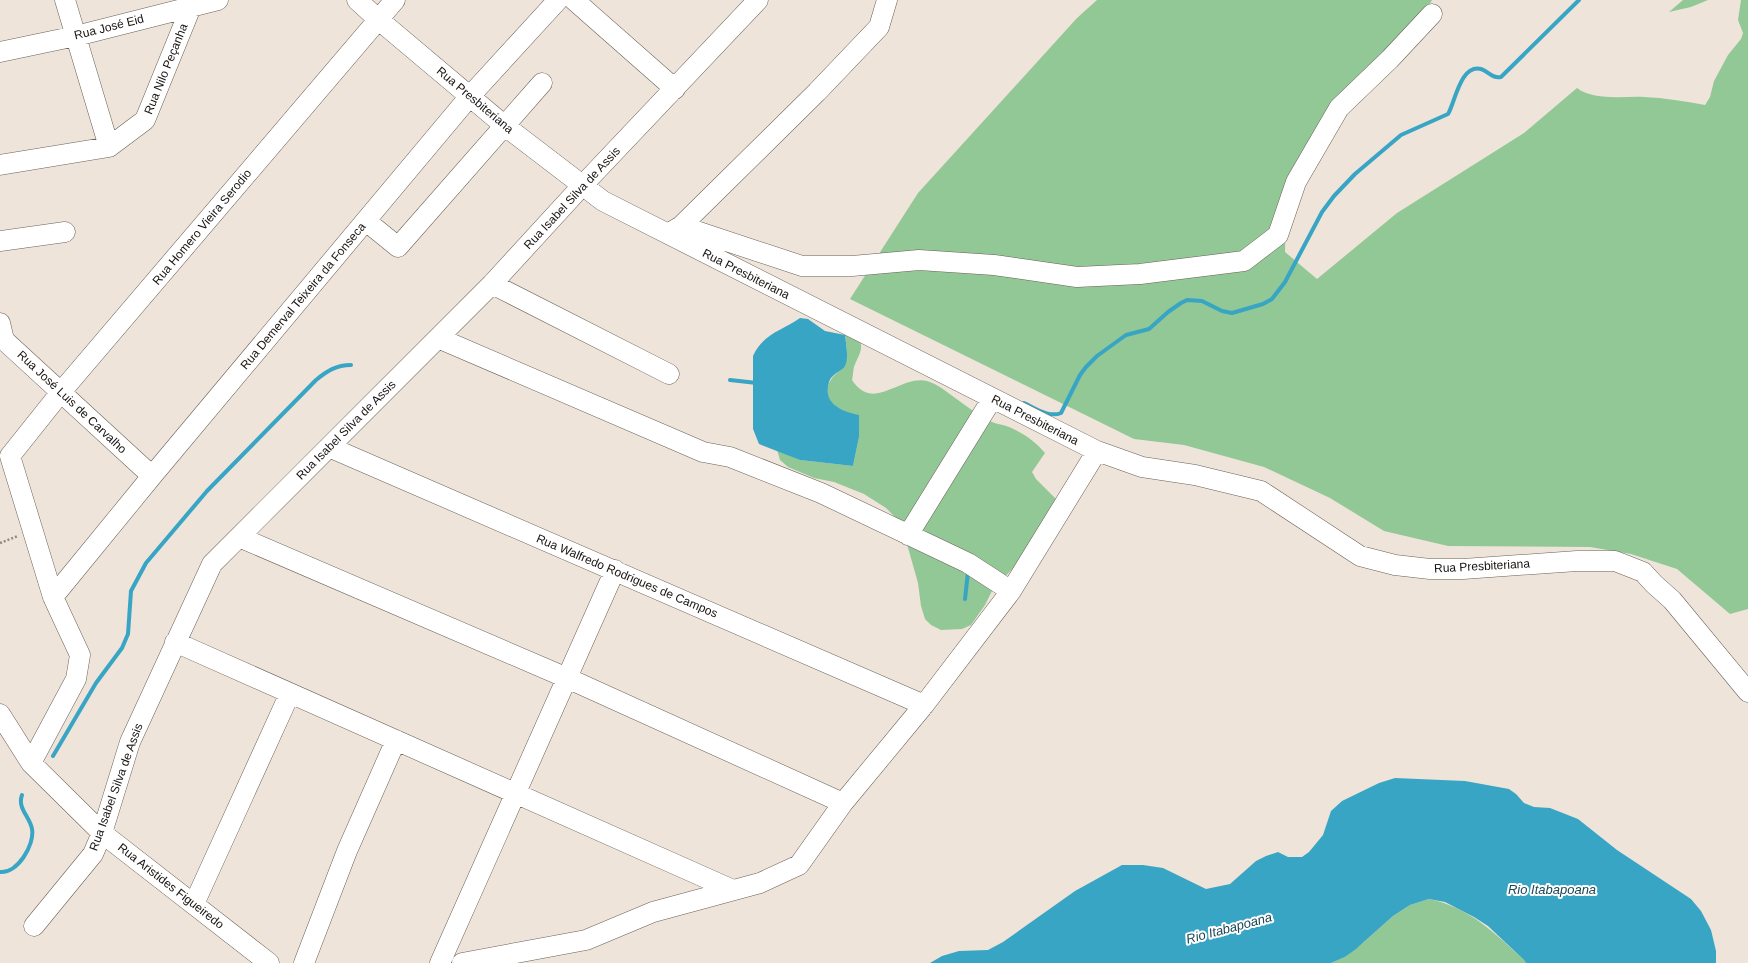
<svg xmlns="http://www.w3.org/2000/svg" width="1748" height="963" font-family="Helvetica,sans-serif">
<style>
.green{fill:#92c895}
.water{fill:#38a5c5}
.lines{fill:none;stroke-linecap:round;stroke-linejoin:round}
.stream{stroke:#38a5c5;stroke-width:4}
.minor-casing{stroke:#696057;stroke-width:21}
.path{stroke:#918982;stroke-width:2.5;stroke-dasharray:2 2;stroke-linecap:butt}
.minor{stroke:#fff;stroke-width:20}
.labels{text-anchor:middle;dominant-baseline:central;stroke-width:4;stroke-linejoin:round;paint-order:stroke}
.street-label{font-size:12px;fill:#171310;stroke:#fff}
.water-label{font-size:13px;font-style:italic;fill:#194755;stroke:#fff}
</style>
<rect width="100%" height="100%" fill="#efe4da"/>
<path class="green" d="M1097,0H1432L1427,9L1345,106L1286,210L1285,252L1317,279L1397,213L1524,133L1577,88C1594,101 1623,96 1644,97C1664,98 1685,101 1705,105L1710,97L1714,81L1728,55L1741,39L1743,33L1738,20L1741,0H1748V609L1730,614L1677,569L1631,554L1590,547L1448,546L1384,531L1330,498L1264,467L1184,445L1134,439L850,299L918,193L1077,18Z
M1683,0H1708L1691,7L1669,12Z
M845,335H857C866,348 858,355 854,367C853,371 853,376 852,380C874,413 899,375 927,381C938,384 948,393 958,400C967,407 978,414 988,420C994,424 1002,424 1009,427C1023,433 1035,441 1045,453L1032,472L1036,479L1059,502L1046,534L993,589L985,605L971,625L962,629L941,630L931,625L925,619L921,606L918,583L901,523L886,508L864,494L834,482L814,478L788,467L780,460L777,450L800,460L853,466L859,437L851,414C845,412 838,410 834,405C822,394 828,378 840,371L847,350Z
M1429,899C1471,908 1494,933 1524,960L1526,963H1331L1345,957L1364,942L1393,916L1410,905Z"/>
<path class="water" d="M800,318L808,319L825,331L845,335C846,344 849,358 845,366C842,371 836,372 833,376C829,379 829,383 828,387C825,405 844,412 859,415V437L853,466L800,460L759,444L753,429V356C763,334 781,331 800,318Z
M1395,778L1465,781L1509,789L1516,794L1524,803L1534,807L1550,808L1578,819L1617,850L1691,899L1701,911L1711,930L1716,951V963H1526L1524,960L1488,926L1474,917L1445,902L1429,899L1410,905L1393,916L1356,949L1345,957L1331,963H930L942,956L959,951L988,950L1003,942L1075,891L1122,865H1143L1163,868L1206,889L1230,884L1256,861L1266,856L1278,852L1288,857H1302L1309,852L1323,835L1331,811L1342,801L1379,783Z"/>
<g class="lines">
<path class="stream" d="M730,380L757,383
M1024,403C1035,408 1049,418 1061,413L1080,375L1086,367L1097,356L1126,335L1149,329L1168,312L1181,303L1187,300L1202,301L1222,311L1232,313L1263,304L1272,299L1285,282L1322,212L1334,196L1355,174L1401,135L1448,114C1455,103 1460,64 1481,69C1488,71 1492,79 1501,77L1579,0
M965,599L968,572
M53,756L96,683L122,648L128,634L131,591L146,563L207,491L316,380C327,371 336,365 351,365
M0,872C17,874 35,845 32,829C30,817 17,808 22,795"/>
<g class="minor-casing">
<path id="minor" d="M65,0L109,147
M357,0L379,20L505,126L603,201L1097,451L1142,467L1195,475L1261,491L1360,556L1395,565L1430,569H1463L1577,561H1615L1643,572L1654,584L1672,600L1748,692
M574,0L675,89
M0,52L76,36L218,0
M0,165L109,147L145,120L191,7
M366,221L398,247L542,83
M681,226L802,266H852L919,260L994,265L1077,277L1140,274L1244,261L1278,235L1296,182L1339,108L1390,59L1432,14
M671,232L681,226L817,92L879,27L887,0
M0,241L65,232
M492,284L669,374
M0,323L4,340L152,476
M438,338L703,452L730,457L821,493L968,563L1011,591
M329,447L924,705
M908,535L992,399
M239,537L567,678L843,803
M53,597L152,476L470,96L558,0
M175,642L733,890
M0,714L31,763L102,833L269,963
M31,763L76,679L80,655L53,597L10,456L61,392L395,0
M194,904L290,693
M34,926L93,854L102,833L130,742L212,564L492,284L580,188L758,0
M304,963L347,851L396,740
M440,963L615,570
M462,963L586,940L653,912L760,883L799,865L843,803L924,705L1011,591L1097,451"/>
</g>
<path class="path" d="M0,543L18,536"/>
<use href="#minor" class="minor"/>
</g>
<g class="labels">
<g class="street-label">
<text transform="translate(109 27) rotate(-14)">Rua José Eid</text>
<text transform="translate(166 69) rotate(-68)">Rua Nilo Peçanha</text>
<text transform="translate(475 100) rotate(40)">Rua Presbiteriana</text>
<text transform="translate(572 198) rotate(-47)">Rua Isabel Silva de Assis</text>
<text transform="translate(202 227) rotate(-50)">Rua Homero Vieira Serodio</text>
<text transform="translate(746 274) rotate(27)">Rua Presbiteriana</text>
<text transform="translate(303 296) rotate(-50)">Rua Demerval Teixeira da Fonseca</text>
<text transform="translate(72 402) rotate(43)">Rua José Luis de Carvalho</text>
<text transform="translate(1035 420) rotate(27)">Rua Presbiteriana</text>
<text transform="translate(346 430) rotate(-45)">Rua Isabel Silva de Assis</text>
<text transform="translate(1482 566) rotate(-3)">Rua Presbiteriana</text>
<text transform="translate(627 576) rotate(23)">Rua Walfredo Rodrigues de Campos</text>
<text transform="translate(116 787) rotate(-70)">Rua Isabel Silva de Assis</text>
<text transform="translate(171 886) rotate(38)">Rua Aristides Figueiredo</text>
</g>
<g class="water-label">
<text x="1552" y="889">Rio Itabapoana</text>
<text transform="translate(1229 928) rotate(-15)">Rio Itabapoana</text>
</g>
</g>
</svg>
